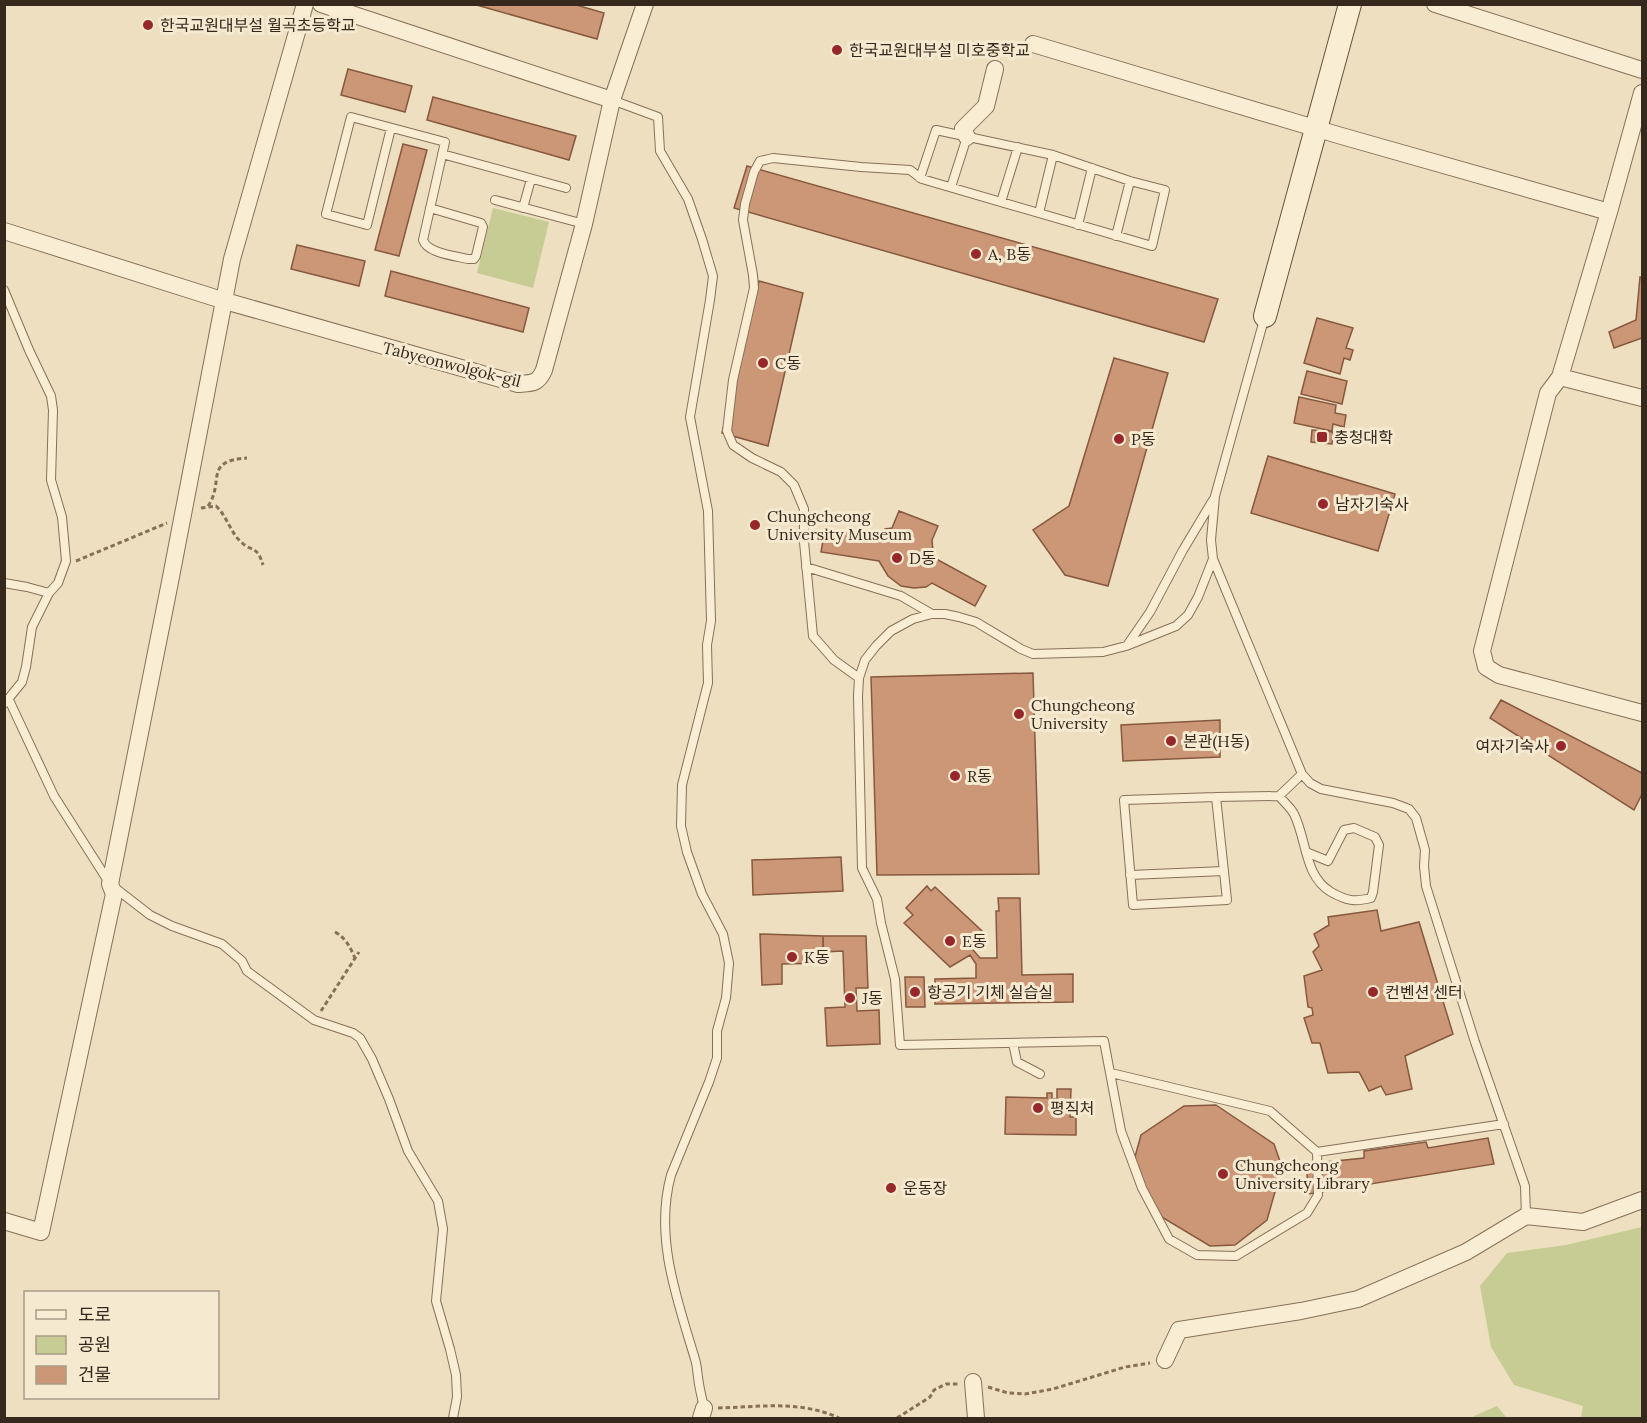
<svg xmlns="http://www.w3.org/2000/svg" width="1647" height="1423" font-family="Lora,'Noto Sans KR',serif">
<style>
.green{fill:#c7cc94}
.building{fill:#cc9776;stroke:#86593e;stroke-width:1.5}
.lines{fill:none;stroke-linecap:round;stroke-linejoin:round}
.lane-casing{stroke:#877058;stroke-width:10}
.street-casing{stroke:#877058;stroke-width:18}
.secondary-casing{stroke:#68513b;stroke-width:24}
.path{stroke:#877058;stroke-width:3;stroke-dasharray:4.5 3;stroke-linecap:butt}
.lane{stroke:#f9edd3;stroke-width:8}
.street{stroke:#f9edd3;stroke-width:16}
.secondary{stroke:#f9edd3;stroke-width:22}
.poi-dot{fill:#96282b;stroke:#f5e9d0;stroke-width:2}
.labels{text-anchor:middle;dominant-baseline:central;stroke-width:6;stroke-linejoin:round;paint-order:stroke}
.poi-label{font-size:16px;fill:#36281d;stroke:#f5e9d0;text-anchor:start}
.street-label{font-size:16px;fill:#36281d;stroke:#f5e9d0}
</style>
<rect width="100%" height="100%" fill="#eedfc0"/>
<path class="green" d="M493,208L549,222L533,288L477,273Z
M1642,1227V1418H1581L1583,1406L1514,1385L1491,1347L1480,1286L1507,1253L1566,1245Z
M1497,1406L1507,1418H1473L1474,1416Z"/>
<path class="building" d="M473,4H573L604,13L597,39Z
M348,69L412,86L405,112L341,95Z
M433,97L576,136L569,160L427,120Z
M403,144L427,150L399,256L375,250Z
M747,166L1218,299L1204,342L734,208Z
M297,245L365,261L359,286L291,269Z
M391,271L529,308L523,332L385,296Z
M1640,277H1642V338L1614,348L1609,332L1636,320Z
M759,281L803,293L768,446L722,433Z
M1317,318L1353,328L1346,348L1353,350L1350,360L1344,358L1340,374L1304,363Z
M1114,358L1168,373L1108,586L1065,575L1033,530L1069,506Z
M1307,371L1347,381L1342,404L1301,394Z
M1299,397L1336,405L1335,413L1346,415L1344,427L1333,424L1332,431L1294,423Z
M1312,430L1333,432L1332,444L1311,442Z
M1268,456L1395,494L1378,551L1251,513Z
M899,511L938,526L932,540L933,551L929,555L986,586L975,606L932,583L926,587L914,588L901,586L888,576L879,561L821,552L825,529L888,539L883,532L885,529L892,528Z
M1033,673L1039,874L877,875L871,677Z
M1501,700L1642,773V794L1634,810L1490,718Z
M1220,720V757L1123,761L1121,725Z
M841,857L843,891L753,895L752,860Z
M927,886L931,891L935,887L982,931L973,950L980,958H997L996,911H999L998,898H1020L1022,975L1073,974V1002L935,1004V979L976,978V964L970,955L950,967L904,923L913,915L906,908Z
M1377,910L1381,931L1419,922L1453,1034L1405,1056L1412,1089L1386,1095L1381,1086L1369,1091L1359,1072L1328,1073L1320,1043H1312L1304,1018L1313,1015L1312,1008L1308,1007L1304,976L1322,970L1313,952L1319,946L1314,934L1329,925L1328,917Z
M760,934L823,936L824,963L782,964V984L762,985Z
M823,936H866L868,988H856L857,1011L879,1010L880,1044L827,1046L825,1008L845,1007L843,951L823,952Z
M905,977H924L925,1007H906Z
M1057,1089H1071L1070,1117H1076V1135L1005,1134L1006,1097L1047,1098V1093H1052V1099H1057Z
M1216,1105L1274,1144L1282,1167L1267,1220L1235,1245L1210,1246L1155,1213L1133,1164L1141,1135L1184,1106Z
M1488,1138L1494,1164L1309,1194L1306,1164L1364,1158V1151L1426,1142L1428,1148Z"/>
<g class="lines">
<g class="lane-casing">
<path id="lane" d="M612,100L658,117L660,151L688,199L702,239L713,276L710,300L690,417L708,511L711,621L707,645L708,683L682,785L681,826L687,852L702,894L723,934L729,963L726,998L717,1031V1058L709,1082L671,1175C654,1237 677,1299 695,1359C697,1365 697,1371 698,1377C699,1387 702,1398 704,1408
M391,128L367,225L326,214L351,117L445,142L423,240C427,253 455,256 468,259H474L476,256L483,227L481,223L430,208
M442,154L566,188
M951,187L967,137
M495,200L584,224
M1001,202L1018,147
M523,208L531,179
M1039,213L1053,155
M1078,225L1092,168
M1116,236L1130,181
M4,290L29,350L51,396L53,410L51,480L62,517L66,561L58,583L49,593L32,627L26,667L22,682L5,703
M1265,316L1215,496L1211,540L1213,559L1302,774L1310,783L1321,789L1393,803L1409,809L1416,818L1425,850L1424,866L1426,886L1475,1042L1525,1186L1526,1216
M1213,559L1198,597L1188,615L1176,626L1126,646L1103,652L1033,654L1021,649L976,622L959,617L945,614H932L913,619L891,631L876,646L865,660L859,678L858,696L862,868L877,899L881,923L895,979L900,1045L1104,1041L1121,1131L1142,1188L1169,1239L1197,1255L1236,1256L1307,1213L1318,1195L1317,1152L1504,1124
M806,567L901,596L932,614
M4,583L27,587L49,593
M1128,644L1150,612L1183,550L1213,500
M859,678L834,660L813,636L804,542V509L794,485L781,472L752,458L733,445L727,431L733,380L754,288L753,275L743,220L745,204L754,172L760,161L773,158L861,167L910,170L922,179L1152,246L1165,190L1130,181L1053,155L936,130L920,178
M4,699L9,700L54,796L110,884L150,915L172,926L222,944L242,961L247,971L314,1020L353,1033L360,1038L372,1059L389,1099L408,1151L438,1201L443,1229L436,1301L450,1349L456,1375L457,1397L453,1418
M1279,796C1284,802 1291,808 1294,814C1307,840 1304,876 1331,892C1347,901 1354,902 1371,898L1373,892L1379,845L1375,837L1354,828L1344,830L1328,861L1306,852
M1216,797L1124,800L1133,905L1227,900L1216,797L1279,796L1302,774
M1130,875L1224,871
M1013,1043L1017,1062L1040,1074
M1111,1073L1270,1111L1317,1152"/>
</g>
<g class="street-casing">
<path id="street" d="M321,4L612,100
M1435,4L1642,70
M1033,44L1338,135L1609,212
M1642,93L1609,212L1560,377L1642,398
M967,137L963,129L986,106L995,69
M4,231L225,301L518,384C532,383 538,384 544,370L584,224L612,100L645,4
M1560,377L1548,393L1482,651L1486,667L1499,675L1642,713
M4,1221L41,1232L114,894L110,884L170,582L232,259L305,4
M1165,1360L1179,1330L1301,1311L1358,1299L1466,1252L1526,1216L1583,1222L1642,1200
M973,1382L976,1418
M701,1418L704,1408"/>
</g>
<g class="secondary-casing">
<path id="secondary" d="M1265,316L1350,4"/>
</g>
<path class="path" d="M208,506C225,481 203,461 247,458
M201,508L216,506C227,516 230,532 241,542C253,553 257,545 263,565
M76,561L167,523
M335,932C346,938 350,947 355,958
M321,1011L359,952
M988,1387L1008,1393L1025,1394L1053,1389L1125,1367L1150,1363
M718,1408C760,1407 800,1400 839,1418
M897,1418L930,1397L934,1390L946,1384H958"/>
<use href="#lane" class="lane"/>
<use href="#street" class="street"/>
<use href="#secondary" class="secondary"/>
</g>
<g class="poi-dot">
<circle cx="148" cy="25" r="6"/>
<circle cx="837" cy="50" r="6"/>
<circle cx="976" cy="254" r="6"/>
<circle cx="763" cy="363" r="6"/>
<rect x="1316" y="431" width="12" height="12" rx="3"/>
<circle cx="1119" cy="439" r="6"/>
<circle cx="1323" cy="504" r="6"/>
<circle cx="755" cy="525" r="6"/>
<circle cx="897" cy="558" r="6"/>
<circle cx="1019" cy="714" r="6"/>
<circle cx="1171" cy="741" r="6"/>
<circle cx="1561" cy="746" r="6"/>
<circle cx="955" cy="776" r="6"/>
<circle cx="950" cy="941" r="6"/>
<circle cx="792" cy="957" r="6"/>
<circle cx="915" cy="992" r="6"/>
<circle cx="1373" cy="992" r="6"/>
<circle cx="850" cy="998" r="6"/>
<circle cx="1038" cy="1108" r="6"/>
<circle cx="1223" cy="1174" r="6"/>
<circle cx="891" cy="1188" r="6"/>
</g>
<g class="labels">
<g class="poi-label">
<text x="160" y="25">한국교원대부설 월곡초등학교</text>
<text x="849" y="50">한국교원대부설 미호중학교</text>
<text x="988" y="254">A, B동</text>
<text x="775" y="363">C동</text>
<text x="1334" y="437">충청대학</text>
<text x="1131" y="439">P동</text>
<text x="1335" y="504">남자기숙사</text>
<text x="767" y="516">Chungcheong<tspan x="767" dy="18">University Museum</tspan></text>
<text x="909" y="558">D동</text>
<text x="1031" y="705">Chungcheong<tspan x="1031" dy="18">University</tspan></text>
<text x="1183" y="741">본관(H동)</text>
<text x="1549" y="746" text-anchor="end">여자기숙사</text>
<text x="967" y="776">R동</text>
<text x="962" y="941">E동</text>
<text x="804" y="957">K동</text>
<text x="927" y="992">항공기 기체 실습실</text>
<text x="1385" y="992">컨벤션 센터</text>
<text x="862" y="998">J동</text>
<text x="1050" y="1108">평직처</text>
<text x="1235" y="1165">Chungcheong<tspan x="1235" dy="18">University Library</tspan></text>
<text x="903" y="1188">운동장</text>
</g>
<g class="street-label">
<text transform="translate(452 364) rotate(14)">Tabyeonwolgok-gil</text>
</g>
</g>
<rect width="1647" height="1423" fill="none" stroke="#36281d" stroke-width="12"/>
<rect x="24" y="1291" width="195" height="108" fill="#f5e9d0" stroke="#a99c88" stroke-width="1.5"/>
<rect x="36" y="1310" width="30" height="9" fill="#f9edd3" stroke="#a99c88" stroke-width="1.5"/>
<text x="78" y="1321" font-size="18" fill="#36281d">도로</text>
<rect x="36" y="1336" width="30" height="18" fill="#c7cc94" stroke="#a99c88" stroke-width="1.5"/>
<text x="78" y="1351" font-size="18" fill="#36281d">공원</text>
<rect x="36" y="1366" width="30" height="18" fill="#cc9776" stroke="#a99c88" stroke-width="1.5"/>
<text x="78" y="1381" font-size="18" fill="#36281d">건물</text>
</svg>
